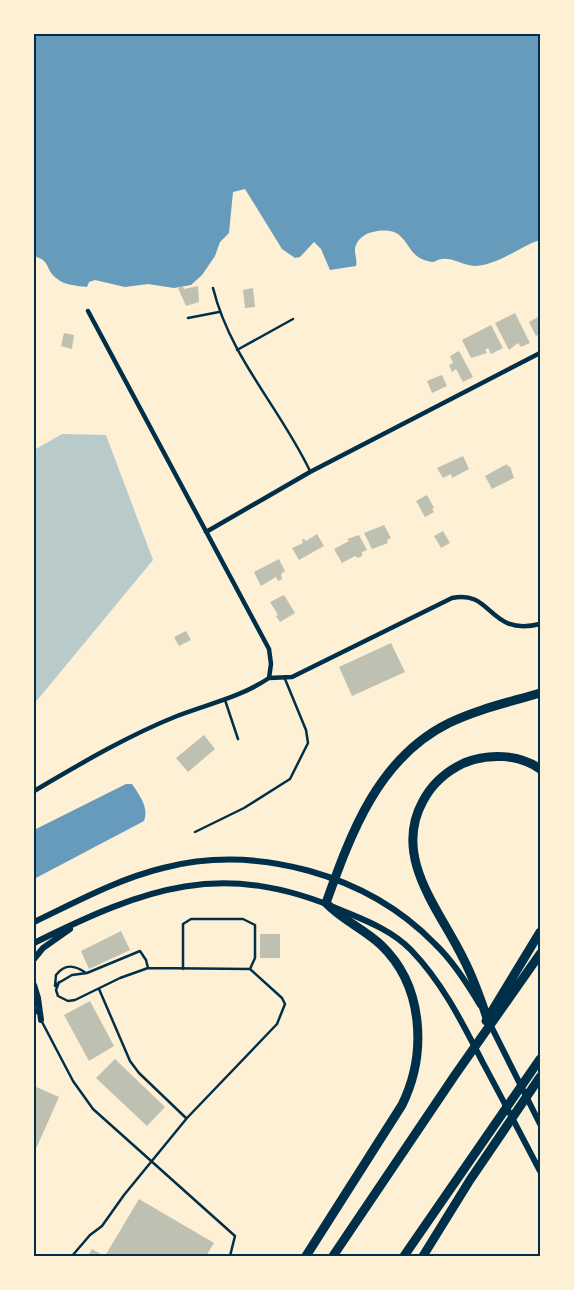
<svg xmlns="http://www.w3.org/2000/svg" width="574" height="1290" font-family="Cabin,sans-serif">
<style>
.green{fill:#b9caca}
.water{fill:#669bbc}
.building{fill:#bec0b2}
.lines{fill:none;stroke-linecap:round;stroke-linejoin:round}
.service{stroke:#003049;stroke-width:2.5}
.minor{stroke:#003049;stroke-width:4.5}
.secondary{stroke:#003049;stroke-width:6}
.motorway{stroke:#003049;stroke-width:9}
.neatline{fill:none;stroke:#003049;stroke-width:2}
</style>
<rect width="100%" height="100%" fill="#fdf0d5"/>
<path class="green" d="M62,434L106,435L153,560L34,704V450Z"/>
<path class="water" d="M34,34H540V240C518,247 499,265 475,266C462,266 447,253 434,262C400,260 414,223 373,232C367,233 360,237 357,243C352,251 358,258 356,266L330,270L321,249L314,242L300,257L295,258L282,249L245,189L233,192L229,233L220,242L215,256L202,275L191,285L174,288L148,284L125,287L95,280L89,282L87,287C78,286 63,285 56,278C45,269 51,261 34,256Z
M126,784H132C140,796 149,807 144,821L34,879V830Z"/>
<path class="building" d="M183,286L184,289L198,286L199,302L186,306L178,288Z
M253,288L255,307L245,308L243,290Z
M515,313L530,343L521,347L518,343L509,350L495,323Z
M540,316V334L536,336L529,322Z
M491,325L503,348L491,354L488,348L485,350L487,353L471,358L462,340Z
M64,333L74,335L72,349L61,346Z
M459,351L473,377L463,382L456,369L452,372L449,365L453,363L450,356Z
M442,375L447,386L432,393L427,381Z
M463,456L469,469L452,478L451,474L443,478L437,468Z
M507,464L508,467L510,466L514,478L492,489L485,476Z
M427,495L434,508L432,509L434,512L425,517L416,501Z
M384,525L391,538L387,540L388,543L372,549L364,533Z
M443,531L450,543L441,548L434,536Z
M317,534L324,546L299,560L292,548L303,543L302,540L304,539L306,541Z
M359,535L367,550L362,552V556L358,558L355,556L342,563L334,549L349,541L347,539Z
M279,559L285,571L281,574L282,579L278,581L276,577L261,586L254,572Z
M284,595L295,613L280,622L276,616L278,615L270,602Z
M186,631L191,640L179,646L174,637Z
M391,643L405,672L352,696L339,667Z
M204,735L215,749L188,772L176,758Z
M121,931L130,950L89,969L81,951Z
M260,934H280V958H260Z
M90,1001L114,1046L89,1061L64,1015Z
M115,1059L165,1107L147,1126L96,1078Z
M34,1086L59,1097L35,1151L34,1150Z
M139,1199L214,1243L206,1256H105Z
M92,1249L104,1256H88Z"/>
<g class="lines">
<path class="service" d="M213,288C230,357 280,408 310,471
M188,318L219,312
M237,350L293,319
M225,700L238,739
M195,832L244,808L290,779L308,743L306,730L285,679
M183,969V924L191,919H243L255,925V958L250,969
M59,982L56,990L58,996L68,1001L75,1000L120,978L148,968L250,969L282,998L285,1004L277,1024L187,1118L124,1195L102,1226L90,1235L72,1256
M55,985L72,975L87,973L140,951L146,960L148,968
M55,986L56,975C65,963 75,965 86,973
M99,989L130,1061L139,1073L186,1118
M34,1005L37,1013
M41,1020L73,1081L93,1109L235,1236L230,1256"/>
<path class="minor" d="M88,311L269,649L271,664L269,678
M206,532L310,472L540,353
M269,678L292,677L452,598C493,589 488,637 540,624
M34,791C80,764 127,736 177,716C208,704 241,697 269,678"/>
<path class="secondary" d="M34,922C76,902 118,879 163,868C257,844 367,874 435,944C453,961 467,983 480,1005
M34,943C145,888 222,858 343,911C367,921 393,931 411,950C442,982 462,1022 482,1061C502,1098 521,1135 540,1171
M34,959L43,948L70,929
M34,985L38,998L41,1020
M489,1022L540,1124"/>
<path class="motorway" d="M487,1018C480,997 473,977 463,958C439,909 392,857 423,801C432,784 447,771 464,763C488,753 519,754 540,769
M486,1021L540,932
M306,1256L402,1105C427,1054 424,986 381,945C364,929 342,920 326,903C351,833 378,758 449,723C478,709 510,702 540,693
M333,1256L455,1075L540,954
M404,1256L540,1059
M423,1256L470,1180L540,1077"/>
</g>
<rect width="574" height="1290" fill="none" stroke="#fdf0d5" stroke-width="70"/>
<rect x="35" y="35" width="504" height="1220" class="neatline"/>
</svg>
